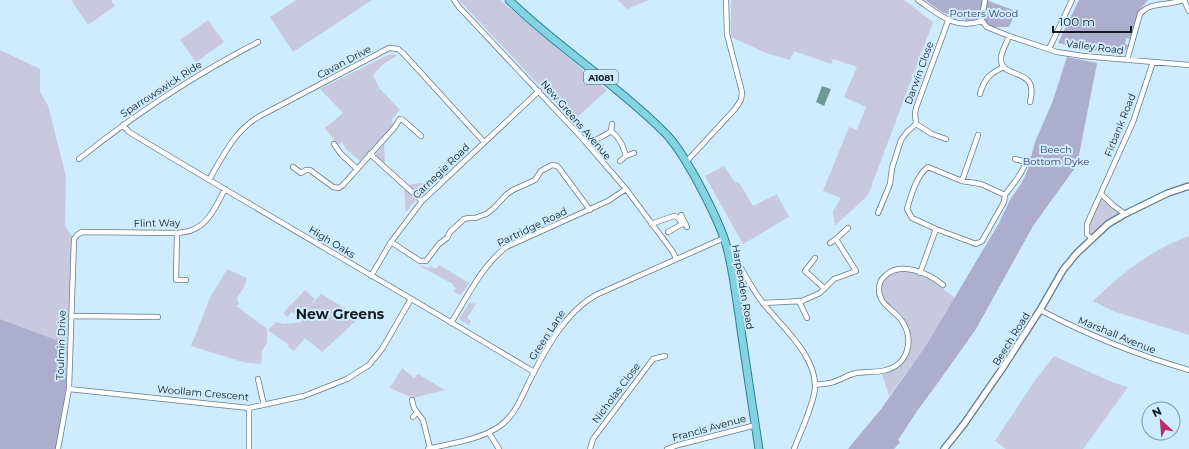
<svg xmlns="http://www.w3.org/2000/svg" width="1189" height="449" font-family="Montserrat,sans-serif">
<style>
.green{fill:#c8c8df}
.forest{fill:#adadcd}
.water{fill:#6f9995}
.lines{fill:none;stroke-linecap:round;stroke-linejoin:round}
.minor-casing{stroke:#627b8c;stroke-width:6}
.tertiary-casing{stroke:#627b8c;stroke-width:8}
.primary-casing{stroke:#268092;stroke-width:9}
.minor{stroke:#fff;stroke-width:4.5}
.tertiary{stroke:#fff;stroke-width:5.5}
.primary{stroke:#84d3e2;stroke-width:7}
.labels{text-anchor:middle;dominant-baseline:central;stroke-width:4;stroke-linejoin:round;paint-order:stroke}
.shield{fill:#cfebfe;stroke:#4a5963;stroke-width:1}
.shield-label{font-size:9px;font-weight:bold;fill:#111b21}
.park-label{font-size:10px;fill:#44416f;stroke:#cfebfe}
.street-label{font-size:10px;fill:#111b21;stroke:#cfebfe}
.district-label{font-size:14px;font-weight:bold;fill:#111b21;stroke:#cfebfe}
</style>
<rect width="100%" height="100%" fill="#cfebfe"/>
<path class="green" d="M71,0H111L115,6L88,25Z
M296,0H372L293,52L270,17Z
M459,0H500L607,90L573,121Z
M618,0H649L627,9Z
M731,0H904L933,22L868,195L835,226L833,211L841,198L823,191L849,127L857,130L866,107L844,97L857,67L833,59L831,64L794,51L790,60L766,53L731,37Z
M208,20L224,42L196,62L180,40Z
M0,50L40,69V92L48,106L66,177L65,226L72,236L67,344L0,319Z
M393,54L398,55L382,65L373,75L380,89L400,110L392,119L393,126L360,161L346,149L342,142L338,145L325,128L343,113L320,89L386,56Z
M384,144L385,164L377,158L376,154Z
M724,166L734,181L740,184L753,206L777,194L789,217L743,244L705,176Z
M434,182L421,195L418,194L409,186L412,184Z
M406,188L416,200L406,212L404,190Z
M1101,194L1125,214L1092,239L1087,234V224Z
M1189,236V335L1113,311L1093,301C1122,273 1151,250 1189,236Z
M418,265L429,268L431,266L436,269L439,265L469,283L461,295L454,292L456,288L453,286V284Z
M227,269L247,278L244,287L237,298L239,305H235L267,329V342L262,351L261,364L243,362L191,346L212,293H213Z
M897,271L909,272L930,279L955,298L927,344L889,396L882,374C892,372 901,367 907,358C915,343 910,324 899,312C895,309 890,306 887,303C876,291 884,276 897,271Z
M305,290L315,299L304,312L321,294L360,317L322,352L305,338L294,351L288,347L289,345L268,330L276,322L283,324L302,322L301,314L297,317L292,312L287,317L283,313Z
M470,302L474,304L475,303L476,304L467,318L471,321L469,325L459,319Z
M1054,356L1114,383L1128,387L1083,449H1006L995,441L1034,382Z
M402,368L414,378L418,374L445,390L413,398L390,388Z"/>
<path class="forest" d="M925,0H986L1016,11L1009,27H986L942,12Z
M1079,0H1148L1138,12L1130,39L1126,38L1125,44L1128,45L1125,52L1120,53L1088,50L1058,43Z
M1067,57L1097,63L1077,165L1033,226L976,329L937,384L917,411L898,440L900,442L894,449H848L881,409L927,344L999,223L1010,200L1021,184L1027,172L1035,142L1052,103Z
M0,319L67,344L66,388L56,449H0Z"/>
<path class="water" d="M822,86L831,89L824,106L816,102Z"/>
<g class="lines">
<g class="minor-casing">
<path id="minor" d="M454,0L459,7L582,138L626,189L673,252L676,259
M918,0C940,15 954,30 982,21
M1184,0L1189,11
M982,21L987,27L1009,36L1057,52L1083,56L1189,65
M982,21V16L985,0
M1009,36C1007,42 1002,51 1001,57C999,82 1040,64 1030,102
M1049,49L1072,0
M1127,60L1140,14C1151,1 1169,6 1183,0
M980,94C984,79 990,73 1004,67
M916,124L915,113L916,108L948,21
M916,124L932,134L946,139
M123,125L129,132C263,213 400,291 534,372
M611,131C620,138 623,146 626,156L620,161
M611,131L612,124
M334,144L341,154L357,169
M588,145C595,139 603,137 611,131
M370,154L422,201
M626,156L634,153
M79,159C135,114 195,75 258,42
M686,162L735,109L741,100L742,92L727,34L726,0
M293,167L301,173L306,170H310L333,187L339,188L343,185L394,128L400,119L403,120L421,136
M209,180C223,156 235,130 260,116L389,48L398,49L403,53L484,142
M962,181L978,135
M1101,194L1114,206L1125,214
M1005,195C1013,183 1021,177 1026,162L1015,159
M878,213L890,184L892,168L901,140L907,132L916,124
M681,215L687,227
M651,224L674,216L677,217L683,224
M668,232L684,223
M177,233L176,280H186
M1092,239L1087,234V224L1133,122L1153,62
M391,242L420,261H426L439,244L447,238L450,232L464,219L469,218H475L486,214L493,209L507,194L513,190L535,180L541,171L552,165L557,166L559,168L590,210
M830,243L836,239
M729,248C741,266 750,287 763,303C781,326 817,356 815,388C814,404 800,433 794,449
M815,258L805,271L824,288
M920,273L936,229L912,218L907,209C911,196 916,176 928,167L962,181L981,184L1005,195L1004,202L982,241L976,244L936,229
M371,276L391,242L422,201L539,91
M799,301L807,318
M763,303L802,301L820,293L834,279L856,271L836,239L848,228
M1040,310C1088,335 1137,355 1189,370
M71,316L158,317
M451,323C467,297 482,266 506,247L608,201L626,189
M258,379L264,405
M815,385C820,384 825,384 830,383C839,381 847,375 856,373C866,371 877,373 886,370C909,364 914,339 902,321C895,310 879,305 879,290C879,285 881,279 885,276C900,260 930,274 943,285
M69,389L249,408L304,396L347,379L369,365L382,349L411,299
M412,400L414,408L423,420L430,448
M413,417L417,412
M489,433L499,449
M58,449L69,389L74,239L77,235L82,232L177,233C182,232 188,232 192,230C209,224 217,204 225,189
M249,449V408
M428,449C451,443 480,440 500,426C514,416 521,399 528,384C544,352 565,311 598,294L724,238
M590,449L593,439L653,359L665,356
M667,449L678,445L756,425"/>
</g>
<g class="tertiary-casing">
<path id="tertiary" d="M944,449L964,424L1002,369L1040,310L1063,270L1077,253L1108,224L1125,214L1168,193L1189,186"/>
</g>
<g class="primary-casing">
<path id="primary" d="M509,0C557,47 615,83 663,131C676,143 685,160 694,175C705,195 716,216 724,238C732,260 735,291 739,315C745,359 752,404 759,449"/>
</g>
<use href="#minor" class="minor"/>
<use href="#tertiary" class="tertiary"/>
<use href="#primary" class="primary"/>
</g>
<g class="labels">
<rect class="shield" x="584" y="70" width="34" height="14" rx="3"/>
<g class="shield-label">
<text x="601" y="77">A1081</text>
</g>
<g class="park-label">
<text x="984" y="13">Porters Wood</text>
<text x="1056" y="149">Beech<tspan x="1056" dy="12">Bottom Dyke</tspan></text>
</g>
<g class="street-label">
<text transform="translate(1095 47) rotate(7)">Valley Road</text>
<text transform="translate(344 62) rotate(-28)">Cavan Drive</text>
<text transform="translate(919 73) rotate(-70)">Darwin Close</text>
<text transform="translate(161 89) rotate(-33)">Sparrowswick Ride</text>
<text transform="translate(576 120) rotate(49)">New Greens Avenue</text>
<text transform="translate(1120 125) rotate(-68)">Firbank Road</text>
<text transform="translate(441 171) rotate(-44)">Carnegie Road</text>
<text transform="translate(157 223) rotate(-1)">Flint Way</text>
<text transform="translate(532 227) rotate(-26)">Partridge Road</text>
<text transform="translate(332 242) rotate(31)">High Oaks</text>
<text transform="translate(743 287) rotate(80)">Harpenden Road</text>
<text transform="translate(547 335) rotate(-57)">Green Lane</text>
<text transform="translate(1117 335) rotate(22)">Marshall Avenue</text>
<text transform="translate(1011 339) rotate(-58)">Beech Road</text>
<text transform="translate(61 345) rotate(-88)">Toulmin Drive</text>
<text transform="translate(203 393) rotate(5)">Woollam Crescent</text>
<text transform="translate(616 393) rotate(-53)">Nicholas Close</text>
<text transform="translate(709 428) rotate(-15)">Francis Avenue</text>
</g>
<g class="district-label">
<text x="340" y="314">New Greens</text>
</g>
</g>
<g transform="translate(1161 421) rotate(334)"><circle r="19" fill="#cfebfe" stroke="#8398a6"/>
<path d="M0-3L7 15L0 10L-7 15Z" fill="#b62d6b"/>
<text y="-6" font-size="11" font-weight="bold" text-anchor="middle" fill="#111b21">N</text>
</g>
<path d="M1053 26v6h78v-6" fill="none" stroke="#111b21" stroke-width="2"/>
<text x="1059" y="26" font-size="12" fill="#111b21" stroke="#cfebfe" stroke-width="3" paint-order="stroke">100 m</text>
</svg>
